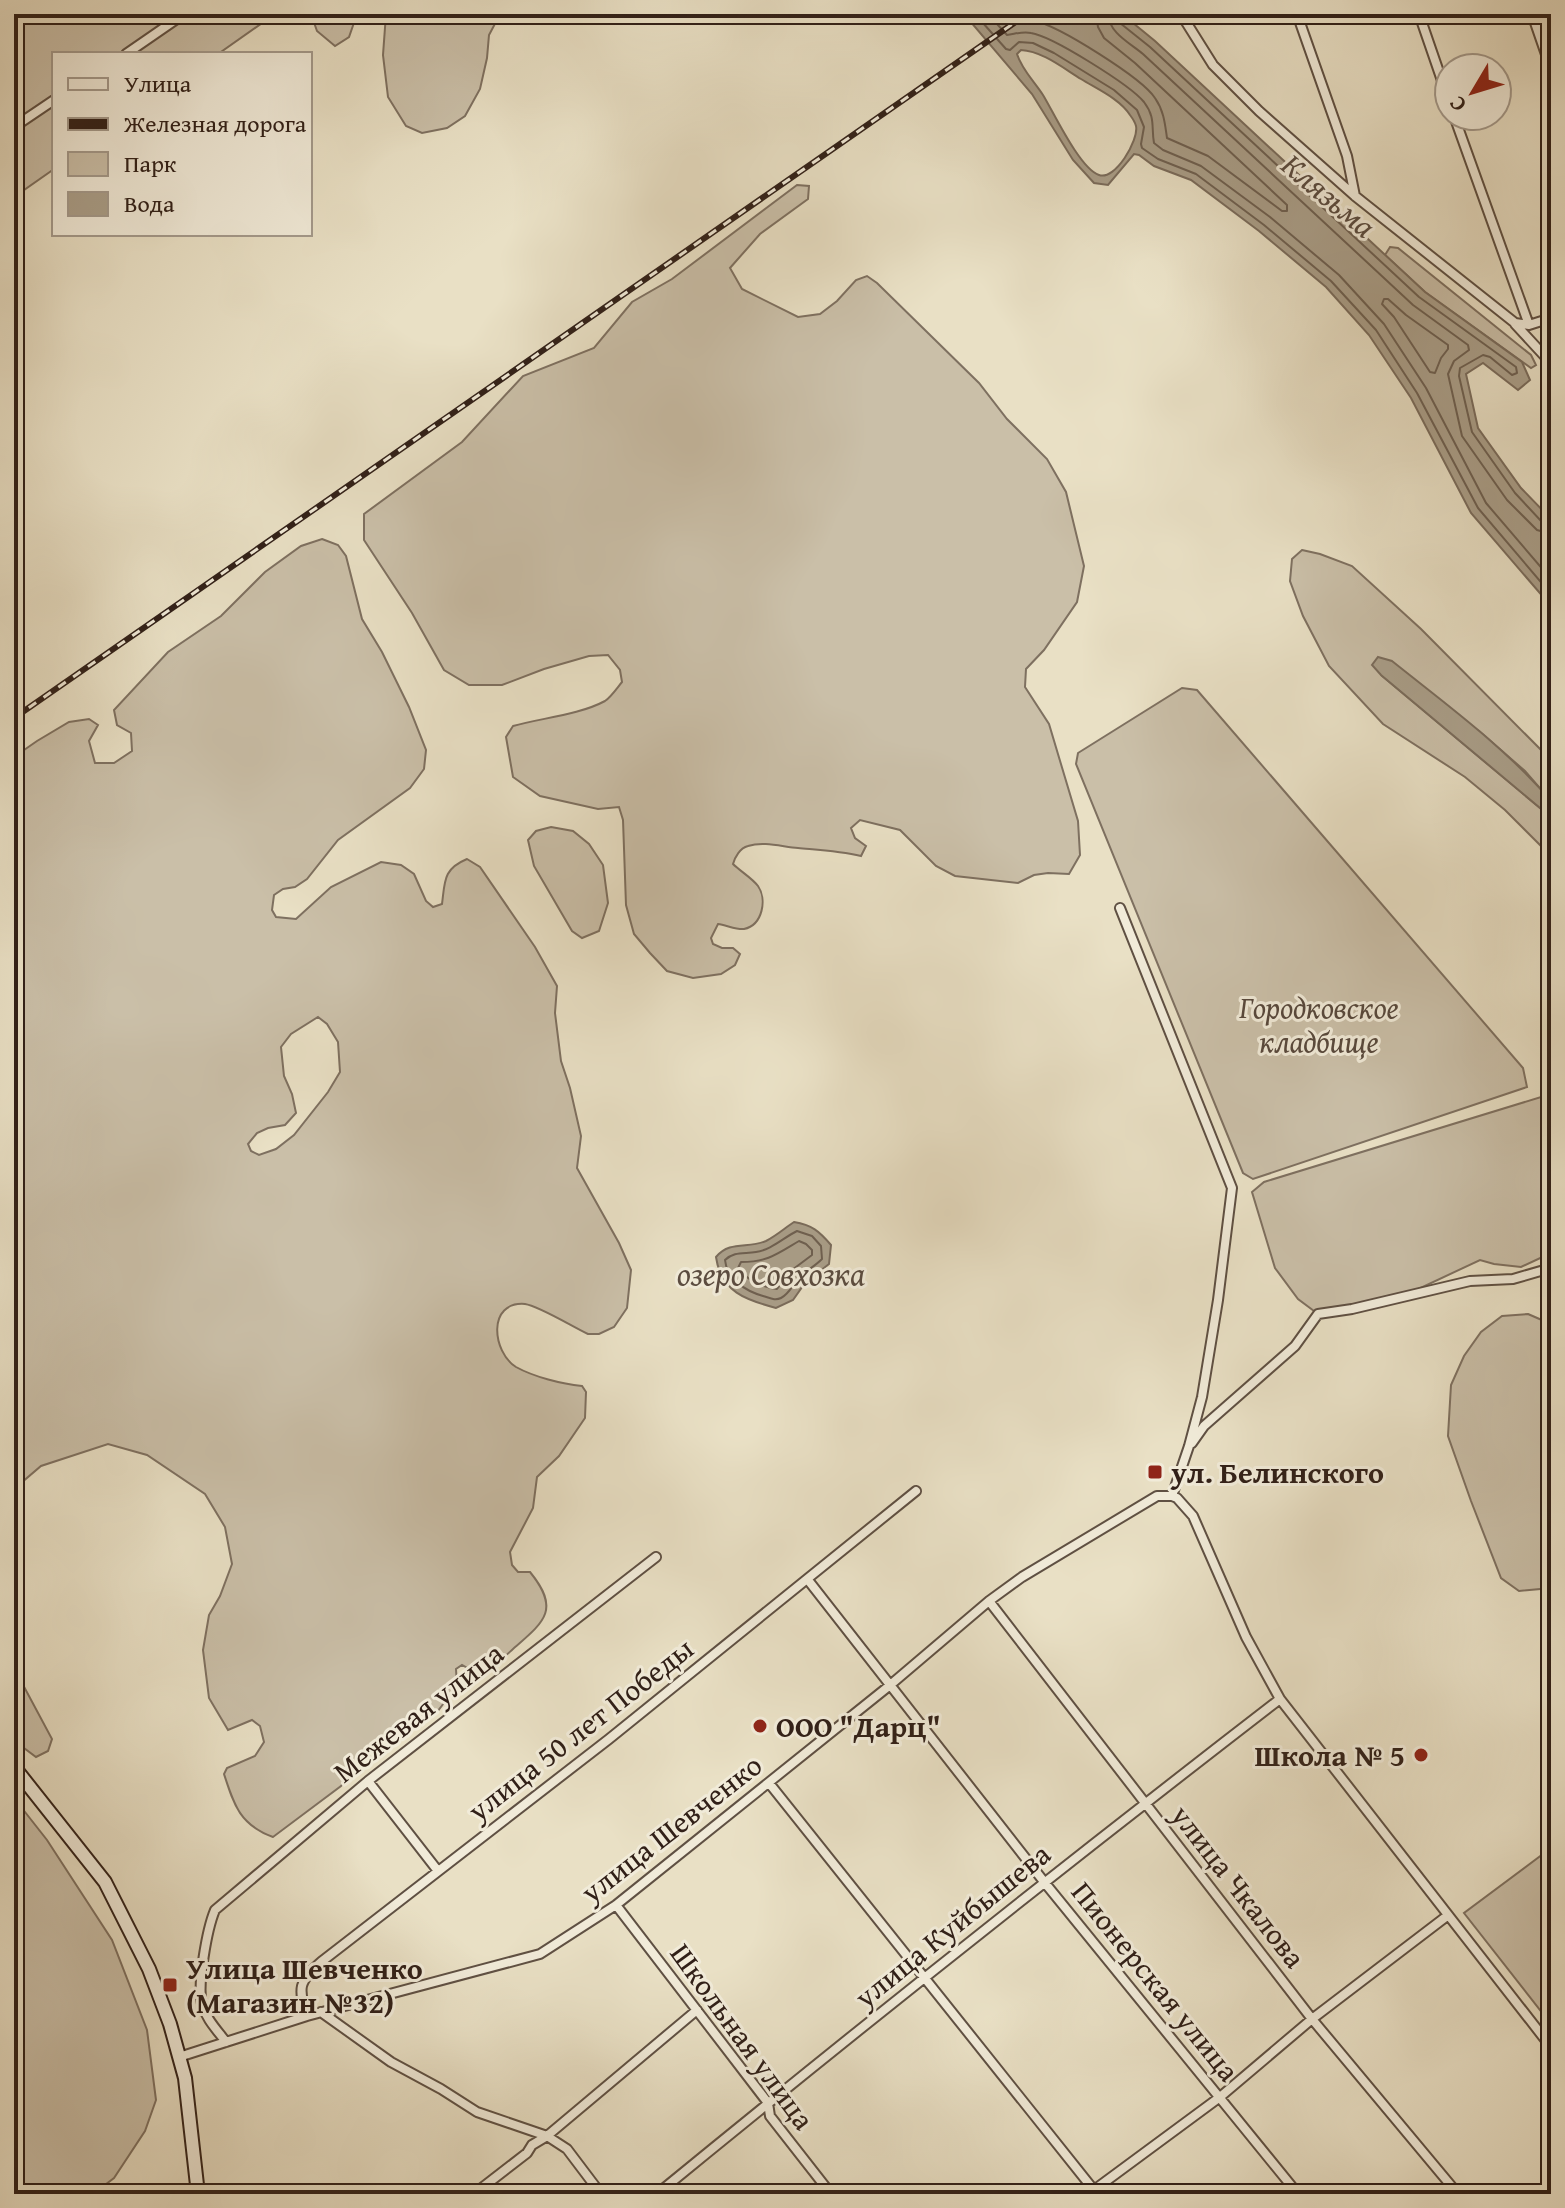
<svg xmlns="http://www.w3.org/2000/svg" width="1565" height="2208" font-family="'Gentium Book Plus',serif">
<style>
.green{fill:#cabfa8;stroke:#7e7060;stroke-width:2;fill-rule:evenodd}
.water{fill:#aa9f8a;stroke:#7a6c5c;stroke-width:2;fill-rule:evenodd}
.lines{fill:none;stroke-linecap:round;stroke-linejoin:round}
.shore{stroke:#6e6051;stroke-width:2}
.street-casing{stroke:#5f5043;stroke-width:12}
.secondary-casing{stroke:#312018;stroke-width:16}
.street{stroke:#f1ebd9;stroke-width:8}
.secondary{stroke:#f1ebd9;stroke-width:12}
.rail-casing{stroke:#312018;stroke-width:6}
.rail{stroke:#f1ebd9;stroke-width:3;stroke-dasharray:9;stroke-linecap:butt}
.poi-dot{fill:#8f2418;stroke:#f1ebd9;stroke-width:3}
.labels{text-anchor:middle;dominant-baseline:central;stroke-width:6;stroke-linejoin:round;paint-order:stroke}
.park-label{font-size:30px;font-style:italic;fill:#57483c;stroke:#f1ebd9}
.poi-label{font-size:30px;font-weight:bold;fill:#312018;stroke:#f1ebd9;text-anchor:start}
.street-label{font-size:30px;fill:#312018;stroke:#f1ebd9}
.water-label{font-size:32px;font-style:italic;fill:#5b4c40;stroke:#f1ebd9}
</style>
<rect width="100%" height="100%" fill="#e9e0c5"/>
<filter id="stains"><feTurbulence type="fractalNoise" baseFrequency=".0025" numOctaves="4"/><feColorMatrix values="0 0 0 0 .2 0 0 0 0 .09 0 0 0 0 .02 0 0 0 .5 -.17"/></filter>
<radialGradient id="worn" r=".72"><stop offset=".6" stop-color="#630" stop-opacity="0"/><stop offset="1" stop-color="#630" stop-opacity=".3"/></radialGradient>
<path class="green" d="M14,14H275L218,54H54V169L14,197Z
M311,14H354L356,17L349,37L335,46L317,31Z
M386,14H497L498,18L489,35L487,58L480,89L465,116L447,128L422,133L406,126L388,97L383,55Z
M797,185L809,186L808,199L760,234L730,268L742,289L798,317L820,314L837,301L856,280L867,276L877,283L979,383L1007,419L1047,459L1066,492L1084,566L1077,602L1044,650L1026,669L1025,687L1049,724L1078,821L1080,855L1069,874L1048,873L1034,875L1018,883L955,876L936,866L900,830L860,820L851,828L855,838L866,846L861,856C840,851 820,850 798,848C783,847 764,841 748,846C740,848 735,857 733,864C740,871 752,878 758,886C767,899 763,925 744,929C737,930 726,925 718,924L711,938L713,944L722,948H733L740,954L735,965L721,974L693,978L667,971L650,953L634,934L626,905L623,820L619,807L598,809L540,796L513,777L506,737L513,726C541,718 579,715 605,701C611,697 617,688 622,682L620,670L608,655L589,656L544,669L502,685H469L444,670L412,613L364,540V514L462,442L523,376L594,348L632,302L672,279Z
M1390,247L1398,248L1531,355L1536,365L1531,368L1425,292L1385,255Z
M322,539L338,545L346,556L362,619L382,652L409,707L426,750L424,769L410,788L338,840L307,879L295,887L283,889L274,895L272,910L276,917L296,919L331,887L381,862L401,865L414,874L426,901L433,907L442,904C445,881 443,869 467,859L480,867L535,947L557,986L555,1013L561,1061L570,1088L581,1136L577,1168L619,1243L631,1270L627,1308L614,1327L599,1334H588C573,1327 539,1306 525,1304C487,1301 492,1352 516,1367C534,1377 562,1384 582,1386L586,1392L585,1418L559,1456L537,1477L533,1508L510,1552L512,1565L518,1572H530C561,1610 544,1622 513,1649C502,1659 492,1669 478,1674L462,1665L456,1669L457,1686L437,1712L353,1770L341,1786L273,1837C240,1825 234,1805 224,1774L227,1768L255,1756L264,1742L260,1726L252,1720L228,1730L209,1698L203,1650L209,1615L220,1596L232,1564L225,1527L205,1494L147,1455L108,1444L41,1466L14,1489V757L37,741L69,722L89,719L98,725L89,741L95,763H114L132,751L131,733L117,725L114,710L168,652L221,616L265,572L301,546ZM318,1017L327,1024L338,1042L340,1072L328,1092L294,1135L276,1149L259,1155L251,1151L248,1144L257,1133L268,1128L285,1125L296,1113L292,1094L284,1076L281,1047L291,1034Z
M1302,550L1320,554L1352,566L1421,629L1551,760V801L1525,771L1479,731L1381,675L1546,813L1551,812V856L1505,810L1465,777L1383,724L1329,666L1303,616L1290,581L1292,559Z
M1182,688L1197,690L1523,1068L1527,1087L1253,1179L1243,1173L1076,764L1078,753Z
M551,827L573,831L589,844L603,865L608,903L599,931L582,938L572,931L534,866L528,840L536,831Z
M1541,1097L1551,1100V1253L1521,1267L1494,1264L1480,1260L1395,1300L1318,1314L1298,1299L1275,1268L1252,1192L1264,1182Z
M1528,1314L1551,1324V1588L1519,1591L1501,1578L1471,1501L1448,1436L1451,1385L1464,1356L1481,1332L1502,1316Z
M14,1668L52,1739L48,1751L36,1757L24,1748L14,1735Z
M14,1798L47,1840L112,1940L147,2030L156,2100L145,2131L114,2178L93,2194H14Z
M1551,1848V2024L1464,1913Z"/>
<path class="water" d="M964,14H1122L1155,41L1425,292L1522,362L1530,380L1518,390L1483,363L1466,374L1478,428L1521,488L1551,519V606L1471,513L1411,398L1369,335L1326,287L1259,231L1191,180L1154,166L1139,155L1134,154L1108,185L1094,183L1073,160L1032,94ZM1021,50C1042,51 1063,68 1081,79C1097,89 1120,99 1130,115C1133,119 1135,122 1136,126C1139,140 1115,181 1099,175C1080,169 1054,113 1043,95C1034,81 1022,70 1017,54Z
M1378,657L1392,661C1447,705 1505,747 1551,801V812L1546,813L1381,675L1372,665Z
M794,1222C812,1225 819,1231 831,1245L829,1264L805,1283L793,1300L776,1308C746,1300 721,1292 716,1257C730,1240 748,1249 766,1241C776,1236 785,1228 794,1222Z"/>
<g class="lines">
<path class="shore" d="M975,14L1006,49L1010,50L1019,42L1033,43L1054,53L1114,90L1137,110L1144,127L1141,144L1142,148L1158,159L1196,174L1264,225L1331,281L1376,330L1417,393L1478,508L1551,594
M988,14L1007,35C1015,34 1023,31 1031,33C1052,36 1130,85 1144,102C1156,118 1151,127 1154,143L1163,150L1201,166L1270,217L1339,275L1384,324L1426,388L1486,503L1551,579
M1004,14L1011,21C1018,20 1027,19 1035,21C1059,26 1142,78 1155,98C1164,111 1165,124 1167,138L1208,156L1282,211H1287V205L1135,63L1104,38L1098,27L1096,14
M1108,14C1109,33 1130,43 1143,54L1413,305L1468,345L1469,350L1454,361L1448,374L1462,436L1507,500L1537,530L1551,534
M1118,14L1120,23L1150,47L1419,297L1516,367L1517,373L1512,375L1490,357L1483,355L1460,368L1459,376L1472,432L1515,493L1542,522L1551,524
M1384,299H1388L1406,315L1448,345V349L1441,358L1435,373L1430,372L1394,317L1382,304Z
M797,1231L812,1236L821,1246L822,1259C814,1267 804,1272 798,1279C792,1286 789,1294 781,1298C775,1301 770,1298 763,1296C746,1291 727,1280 725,1260C734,1251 744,1254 756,1252C771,1250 783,1238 797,1231Z
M799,1241L806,1244L812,1250V1255L792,1270L777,1289C760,1287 748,1281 738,1268L741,1262C768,1262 777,1254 799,1241Z"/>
<g class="street-casing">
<path id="street" d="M1181,14L1213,65L1259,111L1355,196L1515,323L1529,325L1551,318
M1297,14L1347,156L1355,196
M1419,14L1449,101
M1532,14L1551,69
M126,54L184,14
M1454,116L1529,325
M14,127L54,100
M1515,324L1551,363
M1120,908L1232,1188L1218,1300L1202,1397L1189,1446L1172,1496
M1192,1443L1204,1426L1295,1346L1318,1314L1352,1309L1470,1281L1513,1279L1551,1268
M1172,1496L1177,1498L1193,1516L1246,1637L1280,1699L1551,2047
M808,1580L1045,1883L1298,2194
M989,1601L1312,2019L1458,2194
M368,1781L438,1871
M769,1783L1097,2194
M616,1905L768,2103L770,2116L831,2194
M321,2012L391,2062L441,2089L477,2112L547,2136L567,2149L601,2194
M307,2016C298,1988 298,1982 321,1962L609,1739L916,1491
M226,2042C217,2030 206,2019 202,2004C197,1985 207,1929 215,1910L368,1781L656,1557
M179,2057L307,2016L540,1954L616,1905L889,1686L989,1601L1022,1577L1157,1496H1172
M1094,2190L1220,2097L1312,2019L1447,1916
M474,2194L527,2153L532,2145L547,2136L697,2010
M657,2194C862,2026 1070,1861 1280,1699"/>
</g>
<g class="secondary-casing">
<path id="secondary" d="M14,1767L105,1882L149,1969L170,2024L185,2078L198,2194"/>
</g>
<use href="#street" class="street"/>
<use href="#secondary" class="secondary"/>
<g class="rail-casing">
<path id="rail" d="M14,718L1027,14"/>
</g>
<use href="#rail" class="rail"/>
</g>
<g class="poi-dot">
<rect x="1147" y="1464" width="16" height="16" rx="4"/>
<circle cx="760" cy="1726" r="8"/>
<circle cx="1421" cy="1755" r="8"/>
<rect x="162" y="1977" width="16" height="16" rx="4"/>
</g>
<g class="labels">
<g class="park-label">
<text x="1319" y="1007">Городковское<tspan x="1319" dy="34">кладбище</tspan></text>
</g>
<g class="poi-label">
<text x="1171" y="1472">ул. Белинского</text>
<text x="776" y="1726">ООО "Дарц"</text>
<text x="1405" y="1755" text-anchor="end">Школа № 5</text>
<text x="186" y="1968">Улица Шевченко<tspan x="186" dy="34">(Магазин №32)</tspan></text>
</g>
<g class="street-label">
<text transform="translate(418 1712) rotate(-38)">Межевая улица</text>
<text transform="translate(580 1729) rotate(-38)">улица 50 лет Победы</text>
<text transform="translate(671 1828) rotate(-38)">улица Шевченко</text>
<text transform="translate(1239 1886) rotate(52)">улица Чкалова</text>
<text transform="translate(952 1925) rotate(-39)">улица Куйбышева</text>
<text transform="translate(1156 1981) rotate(51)">Пионерская улица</text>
<text transform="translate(743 2036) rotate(54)">Школьная улица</text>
</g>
<g class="water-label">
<text transform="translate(1329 195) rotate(40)">Клязьма</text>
<text x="771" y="1273">озеро Совхозка</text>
</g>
</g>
<rect width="1565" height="2208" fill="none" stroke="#e9e0c5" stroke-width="48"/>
<rect x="16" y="16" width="1533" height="2176" fill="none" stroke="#312018" stroke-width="4"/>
<rect x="24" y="24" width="1517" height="2160" fill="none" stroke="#312018" stroke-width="2"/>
<rect x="52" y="52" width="260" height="184" fill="#f1ebd9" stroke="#a49a8c" stroke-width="2"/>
<rect x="68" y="78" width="40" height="12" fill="#f1ebd9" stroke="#a49a8c" stroke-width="2"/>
<text x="124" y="92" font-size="24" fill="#312018">Улица</text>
<rect x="68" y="118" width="40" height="12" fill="#312018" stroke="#a49a8c" stroke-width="2"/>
<text x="124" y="132" font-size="24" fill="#312018">Железная дорога</text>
<rect x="68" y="152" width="40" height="24" fill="#cabfa8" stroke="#a49a8c" stroke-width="2"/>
<text x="124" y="172" font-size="24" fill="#312018">Парк</text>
<rect x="68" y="192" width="40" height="24" fill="#aa9f8a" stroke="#a49a8c" stroke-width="2"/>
<text x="124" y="212" font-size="24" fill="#312018">Вода</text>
<g transform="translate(1473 92) rotate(232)"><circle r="38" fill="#f1ebd9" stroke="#a49a8c" stroke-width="2"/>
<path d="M0-6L14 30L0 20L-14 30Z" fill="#8f2418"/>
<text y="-12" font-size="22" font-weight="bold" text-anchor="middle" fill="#312018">С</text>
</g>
<rect width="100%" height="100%" filter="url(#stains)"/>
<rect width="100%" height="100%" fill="url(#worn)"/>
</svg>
